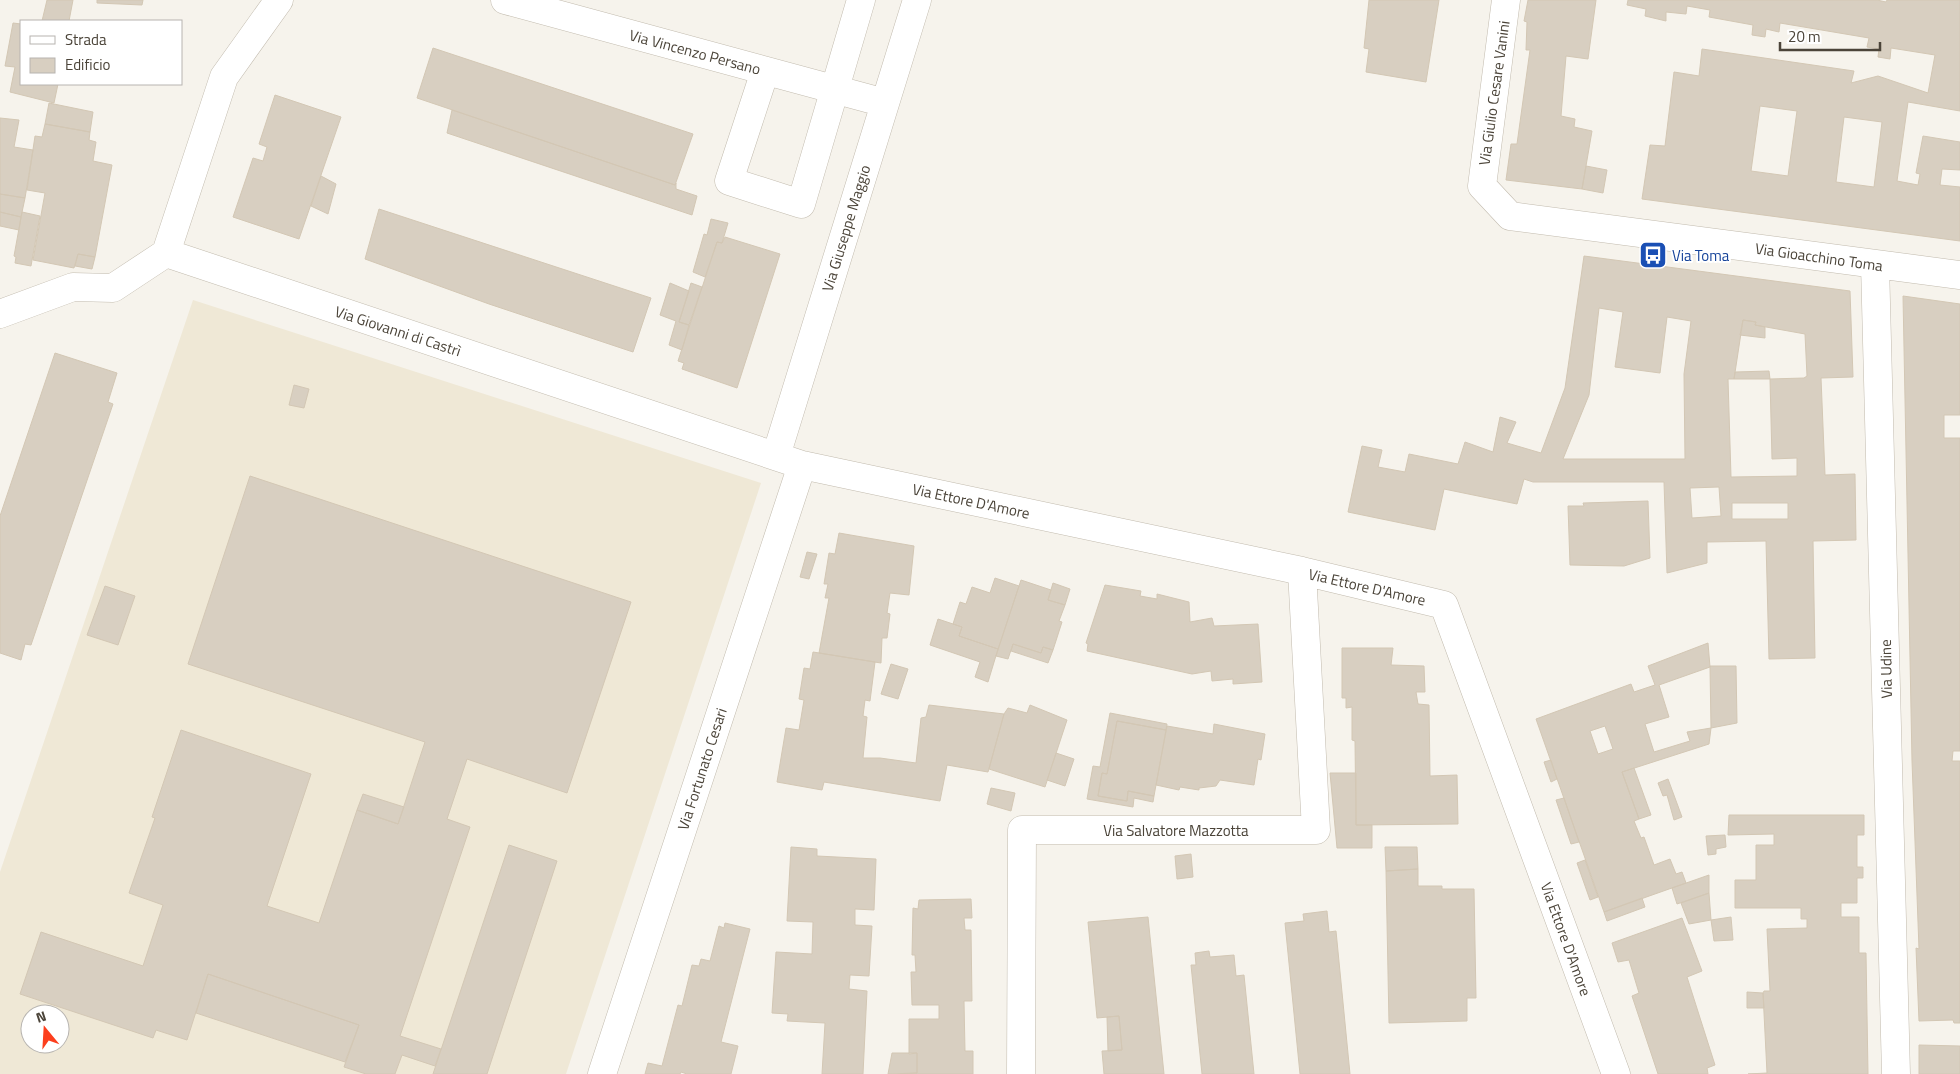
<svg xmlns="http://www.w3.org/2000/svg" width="1960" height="1074" font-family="'Titillium Web',sans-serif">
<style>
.education{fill:#efe8d6;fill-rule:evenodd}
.building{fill:#d8cfc1;stroke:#d3c7b4;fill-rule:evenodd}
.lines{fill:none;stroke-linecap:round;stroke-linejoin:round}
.minor-casing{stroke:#c2bbae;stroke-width:29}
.minor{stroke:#fff;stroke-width:28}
.labels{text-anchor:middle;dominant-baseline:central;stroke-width:4;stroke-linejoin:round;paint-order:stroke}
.street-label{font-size:15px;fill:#4b4439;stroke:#fff}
.transit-label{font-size:15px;fill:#164399;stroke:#fff;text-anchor:start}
</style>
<rect width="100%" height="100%" fill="#f6f3ec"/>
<path class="education" d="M193,300L761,483L566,1074H0V872ZM30,1014H60V1044H30Z"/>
<path class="building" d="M47,0H73L69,21H42Z
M97,0H143L142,5L97,3Z
M1369,0H1439L1426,82L1366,72L1369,49L1364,48Z
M1528,0H1596L1588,59L1566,56L1561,116L1575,119L1574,127L1592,131L1582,189L1506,180L1511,144H1517L1530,50H1526L1527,22L1524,21Z
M1628,0H1877L1886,2L1887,0H1960V111L1908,102L1897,181L1918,185L1920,174L1916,173L1923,136L1960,142V170L1942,169L1940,185L1960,187V241L1642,199L1650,145L1665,146L1674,72L1699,76L1702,49L1854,71L1851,83L1878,76L1928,93L1935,55L1891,48L1890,59L1878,57L1879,49L1867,47L1869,38L1780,23L1779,32L1766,29L1765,37L1752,35L1753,25L1709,17L1710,10L1687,6L1686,14L1666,12V21L1645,16L1646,9L1627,5ZM1760,106L1797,111L1788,176L1751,171ZM1844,117L1882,122L1874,187L1836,182Z
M13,23L21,24V84H58L54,103L10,92L15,67L5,66Z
M433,48L693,134L675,185L417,98Z
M275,95L341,117L299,239L233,217L253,158L263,161L267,147L259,144Z
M49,103L93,112L90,132L45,124Z
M452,110L675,185L676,183V189L697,196L692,215L447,133Z
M0,118L19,120L14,147L33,150L25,198L0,194Z
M45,124L90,132L89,140L96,142L93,161L112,165L95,257L78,254L74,268L33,260L45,193L27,190L35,136L42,137Z
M1586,166L1607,170L1603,193L1582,189Z
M321,176L336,184L328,214L311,206Z
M0,194L25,198L21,217L0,212Z
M379,209L651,298L633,352L489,304L365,259Z
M0,212L21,217L19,230L0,226Z
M22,212L40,216L31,266L15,263L16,257L14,256Z
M711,219L728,223L722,243L717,242L705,277L693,272L704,234L707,235Z
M725,237L780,254L737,388L682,369L684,363L678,361L717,242L722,243Z
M78,254L95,257L92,269L75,266Z
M1584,256L1850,291L1853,377L1821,378L1825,475L1855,474L1856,540L1813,541L1815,658L1769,659L1766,541L1707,542V563L1667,573L1664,482H1533L1524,479L1517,504L1444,489L1435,530L1348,512L1362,446L1382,450L1378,467L1405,472L1409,454L1458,464L1465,442L1493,452L1500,417L1516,422L1507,443L1541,453L1565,388ZM1599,308L1623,312L1615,367L1660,373L1667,317L1691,321L1684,374L1685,459H1563L1589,395ZM1743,320L1756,322L1755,325L1805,334L1807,376L1804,378L1770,379L1772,459L1797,458V476L1731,477L1728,379H1734ZM1719,487L1721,516L1692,518L1690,488ZM1732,503H1788V519H1732Z
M670,283L689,291L679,322L689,325L682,350L669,345L676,321L660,315Z
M691,283L702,287L689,325L679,322Z
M1903,296L1960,304V415H1944V438H1960V751H1953L1952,761H1960V1023H1954L1953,1020L1919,1021L1916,948L1919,949L1912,761Z
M1743,320L1756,322L1755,325L1765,327V338L1740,335Z
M55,353L117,373L108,402L113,404L31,645L25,644L21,660L0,653V516Z
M1769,371L1770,379H1734L1735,372Z
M294,385L309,389L304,408L289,405Z
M250,476L631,602L567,793L467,759L447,819L470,827L400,1036L441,1049L435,1066L402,1055L395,1074H366L344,1067L359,1025L208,974L187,1040L156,1030L153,1038L20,994L41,932L143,966L163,905L129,893L155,818L152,817L181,730L311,774L267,906L319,923L357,810L398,824L425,742L188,664Z
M1648,501L1650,558L1624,566L1570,565L1568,506H1584L1583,503Z
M839,533L914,546L909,595L890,593L887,613L890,614L887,638H882L881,663L819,653L829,598H825L828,584H824L829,553L835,554Z
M807,552L817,554L809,579L800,577Z
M995,578L1019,586L998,649L959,636L962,627L953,624L960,602L966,604L972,587L990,593Z
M1021,580L1051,590L1048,600L1065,605L1059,621L1062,622L1053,650L1043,647L1041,653L1013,644L1008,659L996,656Z
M1053,583L1070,589L1065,605L1048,600Z
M1105,585L1141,591L1140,596L1157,599V594L1189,602L1190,622L1212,618L1214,626L1258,624L1262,682L1233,684V679L1212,681L1211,671L1192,674L1087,651L1088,644L1086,643Z
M105,586L135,596L118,645L87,635Z
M938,619L962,627L959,636L998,649L988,682L975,677L980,662L930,645Z
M1708,643L1710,667L1659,685L1669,717L1645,724L1654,752L1690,741L1687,732L1711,728L1709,744L1622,772L1639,819L1634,821L1641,838L1644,837L1654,865L1670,859L1676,874L1682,872L1686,883L1604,912L1536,719L1631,684L1634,692L1655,685L1648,666ZM1605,726L1613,749L1598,754L1590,731Z
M1013,644L1041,653L1043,647L1053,650L1048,663L1011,651Z
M1342,648H1393L1391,665L1424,666L1425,692H1416L1418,704L1429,705L1430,776L1457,775L1458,824L1356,825L1355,741L1352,740V707L1346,708V698H1342Z
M813,652L875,662L870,701L865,700L863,716L867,717L863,758H880L916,763L921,718L926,717L929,705L1004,714L988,772L947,765L940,801L824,782L822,790L777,782L786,728L799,730L804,700L799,699L804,668L810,669Z
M891,664L908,669L898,699L881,694Z
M1710,666H1736L1737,723L1711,728Z
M1030,705L1067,720L1045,787L989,769L1004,714L1008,708L1027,713Z
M1110,713L1167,724L1166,730L1117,721L1107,774L1102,773L1098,796L1127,801L1128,791L1154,796L1153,802L1134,798L1133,807L1087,799L1093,766L1100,767Z
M1117,721L1166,730L1154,796L1128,791L1127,801L1098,796L1102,773L1107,774Z
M1214,724L1265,734L1261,760L1258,759L1254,785L1220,780L1216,786L1199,788V790L1180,787L1179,790L1156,785L1167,726L1213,734Z
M1056,753L1074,759L1065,786L1047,780Z
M1551,760L1557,779L1551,782L1544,762Z
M1634,768L1651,815L1639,819L1622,772Z
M1330,773H1356V825H1372V848H1337Z
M1668,779L1682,817L1674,820L1667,795L1663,796L1658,783Z
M991,788L1015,793L1011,811L987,804Z
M363,794L404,807L398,824L357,810Z
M1564,798L1579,842L1571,844L1556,800Z
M1729,815H1864V835H1857V867H1863V878H1857V903H1841V917H1859V953H1866L1868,1074H1748L1767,1073L1763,993L1764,991H1770L1767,929L1807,928V919H1801V908H1735V880H1756V845H1774V834L1728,835Z
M1725,835L1726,847L1716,849V854L1708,855L1706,836Z
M509,845L557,861L487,1074H433Z
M791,847L817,849V856L876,859L874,910L855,909V925L872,926L869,976L850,975L849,989L867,991L863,1074H822L825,1023L787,1021L788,1014L772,1013L776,952L812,954L813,922L787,921Z
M1385,847H1417L1418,869L1386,871Z
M1191,854L1193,877L1177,879L1175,856Z
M1585,860L1598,897L1590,900L1577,863Z
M1418,869V886H1442V889H1474L1476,998H1467V1021L1389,1023L1386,871Z
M1709,875V893L1677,904L1672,888Z
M1709,893L1711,920L1689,924L1681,903Z
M1642,898L1645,907L1607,921L1604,912Z
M971,899L972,918H964L965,930H971L972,1001H964L965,1051H973V1074H900L917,1073V1053L909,1054V1019H939V1005H912L911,972H916L915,955H912L913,908L918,909L919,900Z
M1327,911L1329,932L1336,931L1350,1074H1300L1285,923L1304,921L1303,914Z
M1148,917L1164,1074H1104L1102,1051L1122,1050L1119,1016L1097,1018L1088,922Z
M1731,917L1733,940L1714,941L1711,920Z
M1682,918L1702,971L1687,977L1715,1065L1707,1068L1708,1074H1658L1632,996L1639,993L1629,960L1618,962L1612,943Z
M725,923L750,929L721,1042L738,1046L731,1074H687L681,1072L680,1074H645L648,1063L662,1066L678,1005L682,1006L692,965L699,966L701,959L710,961L719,926L724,928Z
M1209,951L1210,957L1234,955L1236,976L1244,975L1254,1074H1202L1191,965H1196L1195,953Z
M208,974L359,1025L345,1062L196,1013Z
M1747,992L1763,993L1764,1008H1747Z
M1119,1016L1122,1050L1108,1051L1107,1017Z
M1919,1045L1960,1046V1074H1919Z
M892,1053H917V1073L888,1074Z"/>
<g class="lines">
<g class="minor-casing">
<path id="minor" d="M505,0L885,103
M1506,0L1482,186L1510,216L1960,275
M765,71L729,181L801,204L861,0
M166,253L224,77L279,0
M1875,264L1896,1074
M0,314L73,287L113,288L166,253L802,465L1302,571L1444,605L1616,1074
M776,456L917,0
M602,1074L802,465
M1021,1074L1022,830H1316L1302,571"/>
</g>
<use href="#minor" class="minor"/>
</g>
<defs>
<g id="bus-square" transform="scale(1.4375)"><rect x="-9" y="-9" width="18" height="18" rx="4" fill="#1a4fb4" stroke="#fff"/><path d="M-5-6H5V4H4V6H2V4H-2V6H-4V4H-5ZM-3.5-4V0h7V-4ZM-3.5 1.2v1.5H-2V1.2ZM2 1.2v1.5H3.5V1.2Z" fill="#fff"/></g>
</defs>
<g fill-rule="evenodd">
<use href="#bus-square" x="1653" y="255"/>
</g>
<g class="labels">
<g class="street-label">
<text transform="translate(695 52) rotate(15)">Via Vincenzo Persano</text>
<text transform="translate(1494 93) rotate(-82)">Via Giulio Cesare Vanini</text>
<text transform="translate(846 228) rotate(-73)">Via Giuseppe Maggio</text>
<text transform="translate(1819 257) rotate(8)">Via Gioacchino Toma</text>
<text transform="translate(398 331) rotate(18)">Via Giovanni di Castrì</text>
<text transform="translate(971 501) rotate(12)">Via Ettore D'Amore</text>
<text transform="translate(1367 587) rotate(13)">Via Ettore D'Amore</text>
<text transform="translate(1886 669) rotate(-91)">Via Udine</text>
<text transform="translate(702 769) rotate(-72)">Via Fortunato Cesari</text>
<text x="1176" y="830">Via Salvatore Mazzotta</text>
<text transform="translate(1566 939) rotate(70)">Via Ettore D'Amore</text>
</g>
<g class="transit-label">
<text x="1672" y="255">Via Toma</text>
</g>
</g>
<rect x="20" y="20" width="162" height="65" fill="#ffffff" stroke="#b7b4b0"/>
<rect x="30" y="36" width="25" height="8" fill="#ffffff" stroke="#b7b4b0"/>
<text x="65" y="45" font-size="15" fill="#4b4439">Strada</text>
<rect x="30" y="58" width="25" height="15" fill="#d8cfc1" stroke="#b7b4b0"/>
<text x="65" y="70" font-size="15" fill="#4b4439">Edificio</text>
<g transform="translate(45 1029) rotate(342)"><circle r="24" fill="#ffffff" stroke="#b7b4b0"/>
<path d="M0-4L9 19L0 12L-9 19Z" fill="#fc3f1d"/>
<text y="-8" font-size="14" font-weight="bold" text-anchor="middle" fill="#4b4439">N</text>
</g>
<path d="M1780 42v8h100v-8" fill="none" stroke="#4b4439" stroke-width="2.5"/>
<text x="1788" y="42" font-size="15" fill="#4b4439" stroke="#ffffff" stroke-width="4" paint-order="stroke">20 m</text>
</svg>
